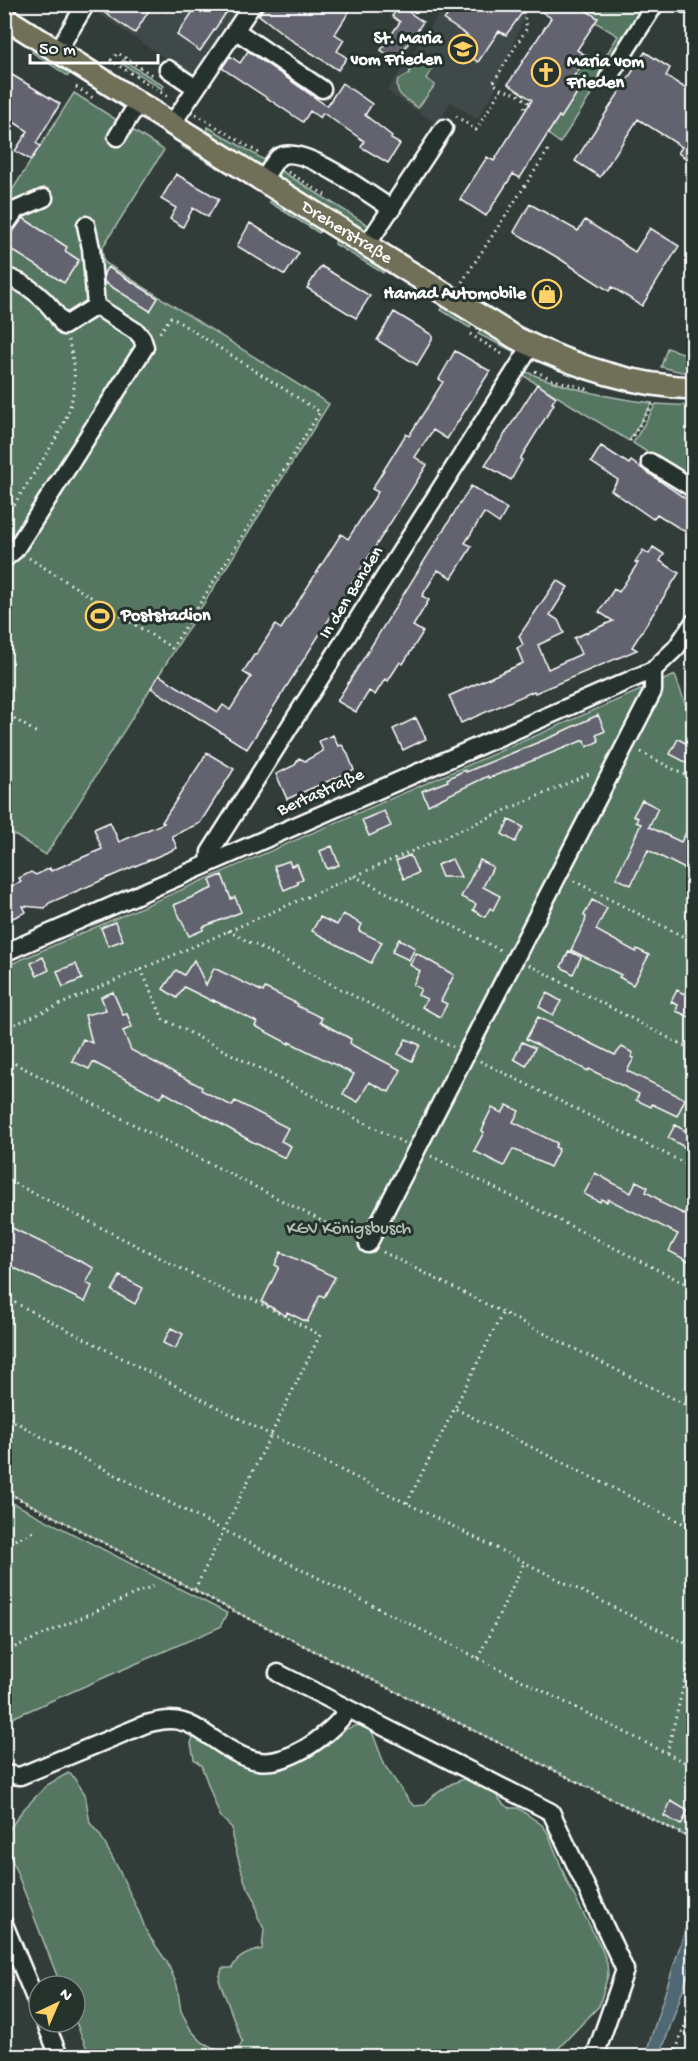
<svg xmlns="http://www.w3.org/2000/svg" width="698" height="2061" font-family="'Gochi Hand',sans-serif">
<style>
.built{fill:#41484a}
.green{fill:#557660;stroke:#aabab0;stroke-width:1.5}
.water{fill:#4f6773;stroke:#95a4ab;stroke-width:1.5}
.building{fill:#646370;stroke:#fff;stroke-width:1.5}
.lines{fill:none;stroke-linecap:round;stroke-linejoin:round}
.minor-casing{stroke:#fff;stroke-width:21}
.major-casing{stroke:#fff;stroke-width:26}
.path{stroke:#fff;stroke-width:3;stroke-dasharray:1.5 4.5;stroke-linecap:butt}
.minor{stroke:#26332d;stroke-width:16}
.major{stroke:#706f59;stroke-width:21}
.labels{text-anchor:middle;dominant-baseline:central;stroke-width:6;stroke-linejoin:round;paint-order:stroke}
.poi-label{font-size:18px;font-weight:bold;fill:#fff;stroke:#26332d;text-anchor:end}
.street-label{font-size:18px;fill:#fff;stroke:#26332d}
.park-label{font-size:18px;fill:#b2c1b7;stroke:#26332d}
</style>
<rect width="100%" height="100%" fill="#323d3a"/>
<filter id="ink" filterUnits="userSpaceOnUse"><feTurbulence type="fractalNoise" baseFrequency=".0167" numOctaves="2"/><feDisplacementMap in="SourceGraphic" scale="12" xChannelSelector="R" yChannelSelector="G"/><feConvolveMatrix kernelMatrix="1 2 1 2 8 2 1 2 1" color-interpolation-filters="sRGB"/></filter>
<g filter="url(#ink)">
<path class="built" d="M94,5H146L162,15L169,5H244L195,78L91,9Z
M445,5H529L495,90L477,119L451,102L437,124L387,91Z"/>
<path class="green" d="M576,5H649L560,143L548,134L551,111L561,117L576,94L567,87L587,56L600,65L618,36L595,22Z
M35,48L71,71L68,76L32,52Z
M414,57L432,70L426,78L435,85L418,108C408,100 393,95 398,80L409,74Z
M123,60L164,86L162,89L121,63Z
M74,93L164,150L102,248L104,262L329,404L46,855L5,829V199L6,200Z
M208,127L266,161L264,168L207,131Z
M183,143L220,165L218,168L181,146Z
M278,169L373,228L365,231L279,177L276,173Z
M272,198L322,228L319,233L269,202Z
M336,238L385,269L383,273L335,244Z
M444,306L472,324L470,328L441,310Z
M481,329L510,348L513,351L478,334Z
M667,348L693,356V371L682,372L661,367Z
M524,371C565,388 608,398 652,403L629,441L521,374Z
M656,404L693,406V482L633,443Z
M675,675L694,729V1834L690,1838L228,1608L5,1491L4,967Z
M5,1499L227,1613L220,1627L5,1721Z
M364,1725L371,1729L385,1766L410,1802L415,1806L424,1805L434,1795L451,1784L469,1777L490,1787L503,1804L510,1808H518L542,1825L548,1833L568,1884L601,1947L607,1963L608,1975L599,2006L551,2056H90L75,2020V1986H61L5,1842L4,1837L22,1811L47,1785L68,1773L72,1775L85,1794L90,1823L100,1835L118,1868L140,1915L147,1933L167,1962L177,1985L181,2011L191,2030L202,2042L223,2053L240,2047L242,2041L219,1980L222,1968H232C239,1955 248,1953 262,1949L264,1929L258,1917L254,1898L245,1882L232,1837V1828L221,1817L218,1811L201,1765L194,1759L191,1743L193,1738L199,1736L271,1768C310,1769 327,1726 364,1725Z"/>
<path class="water" d="M693,1905V1949L689,1972L660,2056H645Z"/>
<path class="building" d="M96,4H153L135,33L96,7Z
M198,4H232L200,51L177,35Z
M266,4H354L335,34L344,40L337,51L347,58L338,70L291,40L259,15Z
M455,4H508L522,13L506,35L499,31L478,62L459,49L468,36L444,20Z
M530,4H576L598,18L577,50L587,56L567,87L577,93L561,118L559,116L520,178L513,174L486,216L460,199L487,157L494,161L532,100L508,84L551,18Z
M400,6L423,22L396,61L381,50L400,22L392,16Z
M248,51L327,106L342,83L372,104L365,115L392,136L391,139L400,144L388,163L361,147L364,141L323,113L320,118L310,111L303,122L222,68L230,56L240,63Z
M645,52L670,68L666,76L693,93V163L678,153L682,147L638,119L600,177L575,161Z
M4,70L60,104L36,143L40,146L31,160L15,151L28,131L4,116Z
M176,174L219,199L208,217L193,208L183,227L170,219L176,208L161,199Z
M530,204L578,231L585,220L635,252L650,228L679,246L642,306L612,287L609,291L560,259L514,232Z
M23,218L67,247L65,251L79,260L64,283L4,245V237L12,233Z
M250,223L299,253L285,275L237,246Z
M321,266L370,296L356,318L307,288Z
M108,267L158,298L150,311L104,282V273Z
M394,312L432,335V340L417,365L377,340Z
M455,351L490,371L447,439L433,430L415,457L427,465L247,749L151,688L159,675L218,712L223,705L230,710L251,677L243,672L254,655H256L275,625L281,629L341,534L348,539L378,492L372,489L406,434L409,436L443,382L439,379Z
M537,384L556,397L552,403L554,404L520,459L522,460L511,480L485,465Z
M601,446L629,464L631,461L693,504V537L657,514L653,519L611,490L618,480L591,462Z
M471,486L507,509L499,523L484,513L465,543L472,546L452,578L438,570L422,596L429,600L413,626L423,632L403,664L400,662L388,681L385,679L375,695L369,691L356,712L337,701Z
M653,547L664,554L660,561L679,573L632,647L637,650L535,693L534,691L461,723L449,696L523,663L517,648L523,645L519,636L557,580L568,587L550,615L558,620L564,633L538,645L548,669L581,654L574,638L613,621L599,612L614,589L619,592L638,563L635,562L643,550L649,554Z
M598,715L605,731L596,735L599,741L587,747L584,740L489,778L488,776L428,805L422,791L448,781L447,779L465,770L466,772L561,733V732Z
M416,718L426,739L403,750L393,729Z
M333,735L338,746L342,745L347,752L354,770L287,799L276,774L295,765L299,758L305,761L323,751L319,741Z
M678,739L693,747V766L670,754Z
M207,753L234,769L200,823L172,836L177,848L49,903L45,908L23,906L26,912L4,922V907L12,904L5,889L21,882L19,878L31,872L36,875L50,868L51,871L102,849L94,829L110,822L119,842L164,823L162,822Z
M642,800L658,808L649,827L681,842L693,819V873L648,850L631,885L616,878L641,824L636,822L638,818L633,816Z
M384,811L391,826L369,836L362,820Z
M509,820L523,827L515,842L502,834Z
M332,846L339,865L327,869L320,851Z
M410,855L418,873L404,879L396,861Z
M452,859L461,877H442L437,865Z
M480,860L493,867L483,887L500,896L493,910L490,908L485,917L473,910L476,904L461,897Z
M289,861L291,866L297,864L303,879L297,881L298,884L284,890L274,866Z
M222,875L231,899L235,897L241,912L203,927V930L189,936L174,905L213,888L210,880Z
M592,900L607,908L596,930L636,952L637,949L649,955L633,985L619,977L621,975L571,950L585,922L586,917L584,915Z
M343,914L362,924L359,931L382,942L371,963L312,931L320,917L337,925Z
M115,922L123,940L108,946L101,928Z
M399,939L415,948L409,960L392,952Z
M569,951L581,957L573,974L561,967Z
M416,953L454,975L441,1001L447,1004L440,1017L422,1007L427,999L418,995L421,989L413,985L420,971L410,965Z
M43,957L49,970L37,976L31,963Z
M194,960L206,985L214,968L263,992L265,988L298,1004L297,1006L322,1018L320,1022L351,1039L350,1043L354,1046L401,1070L389,1092L369,1082L358,1102L343,1094L354,1074L289,1042V1044L255,1026L257,1022L213,1000L214,1002L184,987L177,998L163,989L176,970L184,975Z
M76,964L82,979L63,987L57,971Z
M693,977V1009L690,1017L676,1011L678,1005L671,1002L677,990L684,994Z
M113,992L123,1015L127,1014L132,1027L123,1031L131,1050L202,1087L201,1090L232,1106L235,1101L288,1128L281,1141L291,1146L285,1158L251,1141L164,1092L161,1098L93,1062L89,1069L72,1061L83,1039L92,1043L85,1015L106,1010L101,997Z
M547,993L561,1001L553,1015L539,1007Z
M538,1017L615,1055L622,1047L633,1053L631,1057L634,1058L627,1071L685,1099L677,1116L652,1104L651,1107L636,1100L639,1094L589,1069L588,1071L526,1039Z
M406,1039L420,1045L412,1061L398,1054Z
M522,1042L535,1048L526,1066L514,1059Z
M507,1105L519,1111L513,1122L557,1143L555,1147L559,1149L550,1167L513,1149L504,1166L474,1151L484,1132L482,1131L485,1124H484L492,1108L502,1113Z
M675,1125L693,1135L686,1148L668,1138Z
M595,1173L631,1193L636,1181L648,1187L646,1192L660,1200L659,1202L684,1214L693,1196V1228L689,1236L693,1238V1264L669,1251L678,1234L608,1199L607,1202L601,1199L600,1202L584,1194Z
M4,1224L94,1268L86,1283L92,1286L85,1302L4,1263Z
M281,1252L335,1277L324,1297L320,1295L307,1322L287,1312L286,1316L262,1302L279,1267L275,1265Z
M120,1276L143,1288L135,1304L112,1291Z
M171,1328L183,1334L175,1349L163,1343Z
M671,1801L688,1811L681,1825L664,1816Z"/>
<g class="lines">
<g class="minor-casing">
<path id="minor" d="M685,4H687
M235,30L322,89
M58,50L86,4
M168,69L196,88
M608,78L655,4
M172,124L253,4
M117,137L138,103
M263,180C268,174 273,162 279,157C301,142 371,196 392,209
M4,227L16,210L44,198
M367,245L444,128
M4,276C31,284 50,303 64,326L96,306
M650,462L694,489
M4,559L15,550L145,347L142,338L137,332L96,306L91,248L86,225
M209,863L210,852L531,346
M4,953L653,670L676,648L694,622
M368,1244L653,691V670
M278,1673L551,1812L625,1970L595,2056
M4,1774L20,1776L146,1724C159,1721 170,1718 183,1722C195,1725 204,1733 215,1740C249,1763 267,1770 304,1749C318,1741 340,1723 348,1709
M4,1924L39,2008
M45,2022L59,2056"/>
</g>
<g class="major-casing">
<g id="major">
<path id="s1" d="M4,17L183,131L516,338C571,365 632,386 694,388"/>
</g>
</g>
<path class="path" d="M110,60L170,98
M111,60L118,53L152,75
M76,87L93,98
M501,89L517,94L528,102L523,110
M196,114L262,155
M456,116L476,130L501,89L493,83L527,28L522,7L523,4
M288,172L325,195
M462,282L549,149
M470,334L505,356
M535,371L554,380L591,390
M630,441L654,402
M4,520C17,500 29,481 42,461C68,420 84,390 68,340
M29,558L172,648L320,412L171,317L158,335
M4,712L37,733
M641,752L694,780
M354,876L502,951
M574,881L694,942
M228,931L453,1047
M529,965L694,1051
M141,969L163,1019L404,1143
M4,1029L591,773
M4,1058L353,1237
M480,1061L694,1168
M431,1156L694,1288
M4,1178L237,1297L250,1298L320,1335L194,1591
M383,1252L694,1409
M4,1297L271,1435L693,1647
M456,1409L694,1529
M4,1415L38,1435L225,1531L694,1767
M4,1491L228,1608L694,1840
M407,1503L503,1312
M4,1545L33,1532
M4,1652L157,1584
M478,1658L524,1563
M667,1753L693,1647
M674,2056L694,2000"/>
<use href="#minor" class="minor"/>
<use href="#major" class="major"/>
</g>
</g>
<defs>
<g id="school-ring" transform="scale(1.5)"><circle r="9.5" fill="#26332d" stroke="#ffd166" stroke-width="1.5"/><path d="M0-5L7-2L0 1L-7-2ZM-4 1L0 2.5L4 1V4Q0 6-4 4Z" fill="#ffd166"/></g>
<g id="church-ring" transform="scale(1.5)"><circle r="9.5" fill="#26332d" stroke="#ffd166" stroke-width="1.5"/><path d="M-1.2-6h2.4v3.5h3.3v2.4h-3.3V6h-2.4V-.1h-3.3v-2.4h3.3Z" fill="#ffd166"/></g>
<g id="shop-ring" transform="scale(1.5)"><circle r="9.5" fill="#26332d" stroke="#ffd166" stroke-width="1.5"/><path d="M-5-2.5h2.3a2.7 3.5 0 0 1 5.4 0H5L5.5 6h-11ZM-1.5-2.5h3a1.5 2.3 0 0 0-3 0Z" fill="#ffd166"/></g>
<g id="stadium-ring" transform="scale(1.5)"><circle r="9.5" fill="#26332d" stroke="#ffd166" stroke-width="1.5"/><path d="M0-5a6.5 5 0 1 0 0 10a6.5 5 0 1 0 0-10ZM-3.5-1.8h7v3.6h-7Z" fill="#ffd166"/></g>
</defs>
<g fill-rule="evenodd">
<use href="#school-ring" x="463" y="49"/>
<use href="#church-ring" x="546" y="72"/>
<use href="#shop-ring" x="547" y="294"/>
<use href="#stadium-ring" x="100" y="616"/>
</g>
<g class="labels">
<g class="poi-label">
<text x="442" y="39">St. Maria<tspan x="442" dy="21">vom Frieden</tspan></text>
<text x="567" y="62" text-anchor="start">Maria vom<tspan x="567" dy="21">Frieden</tspan></text>
<text x="526" y="294">Hamad Automobile</text>
<text x="121" y="616" text-anchor="start">Poststadion</text>
</g>
<g class="street-label">
<text stroke="none"><textPath href="#s1" startOffset="405">Dreherstraße</textPath></text>
<text transform="translate(352 593) rotate(-58)">In den Benden</text>
<text transform="translate(321 793) rotate(-24)">Bertastraße</text>
</g>
<g class="park-label">
<text x="349" y="1229">KGV Königsbusch</text>
</g>
</g>
<rect width="698" height="2061" fill="none" stroke="#26332d" stroke-width="24"/>
<rect x="12" y="12" width="674" height="2037" fill="none" stroke="#fff" stroke-width="2" filter="url(#ink)"/>
<g transform="translate(57 2004) rotate(44)"><circle r="28" fill="#26332d" stroke="#7d8581" stroke-width="1.5"/>
<path d="M0-4.5L10 22L0 15L-10 22Z" fill="#ffd166"/>
<text y="-9" font-size="16" font-weight="bold" text-anchor="middle" fill="#ffffff">N</text>
</g>
<path d="M30 54v9h128v-9" fill="none" stroke="#ffffff" stroke-width="3"/>
<text x="39" y="54" font-size="18" fill="#ffffff" stroke="#26332d" stroke-width="4.5" paint-order="stroke">50 m</text>
</svg>
